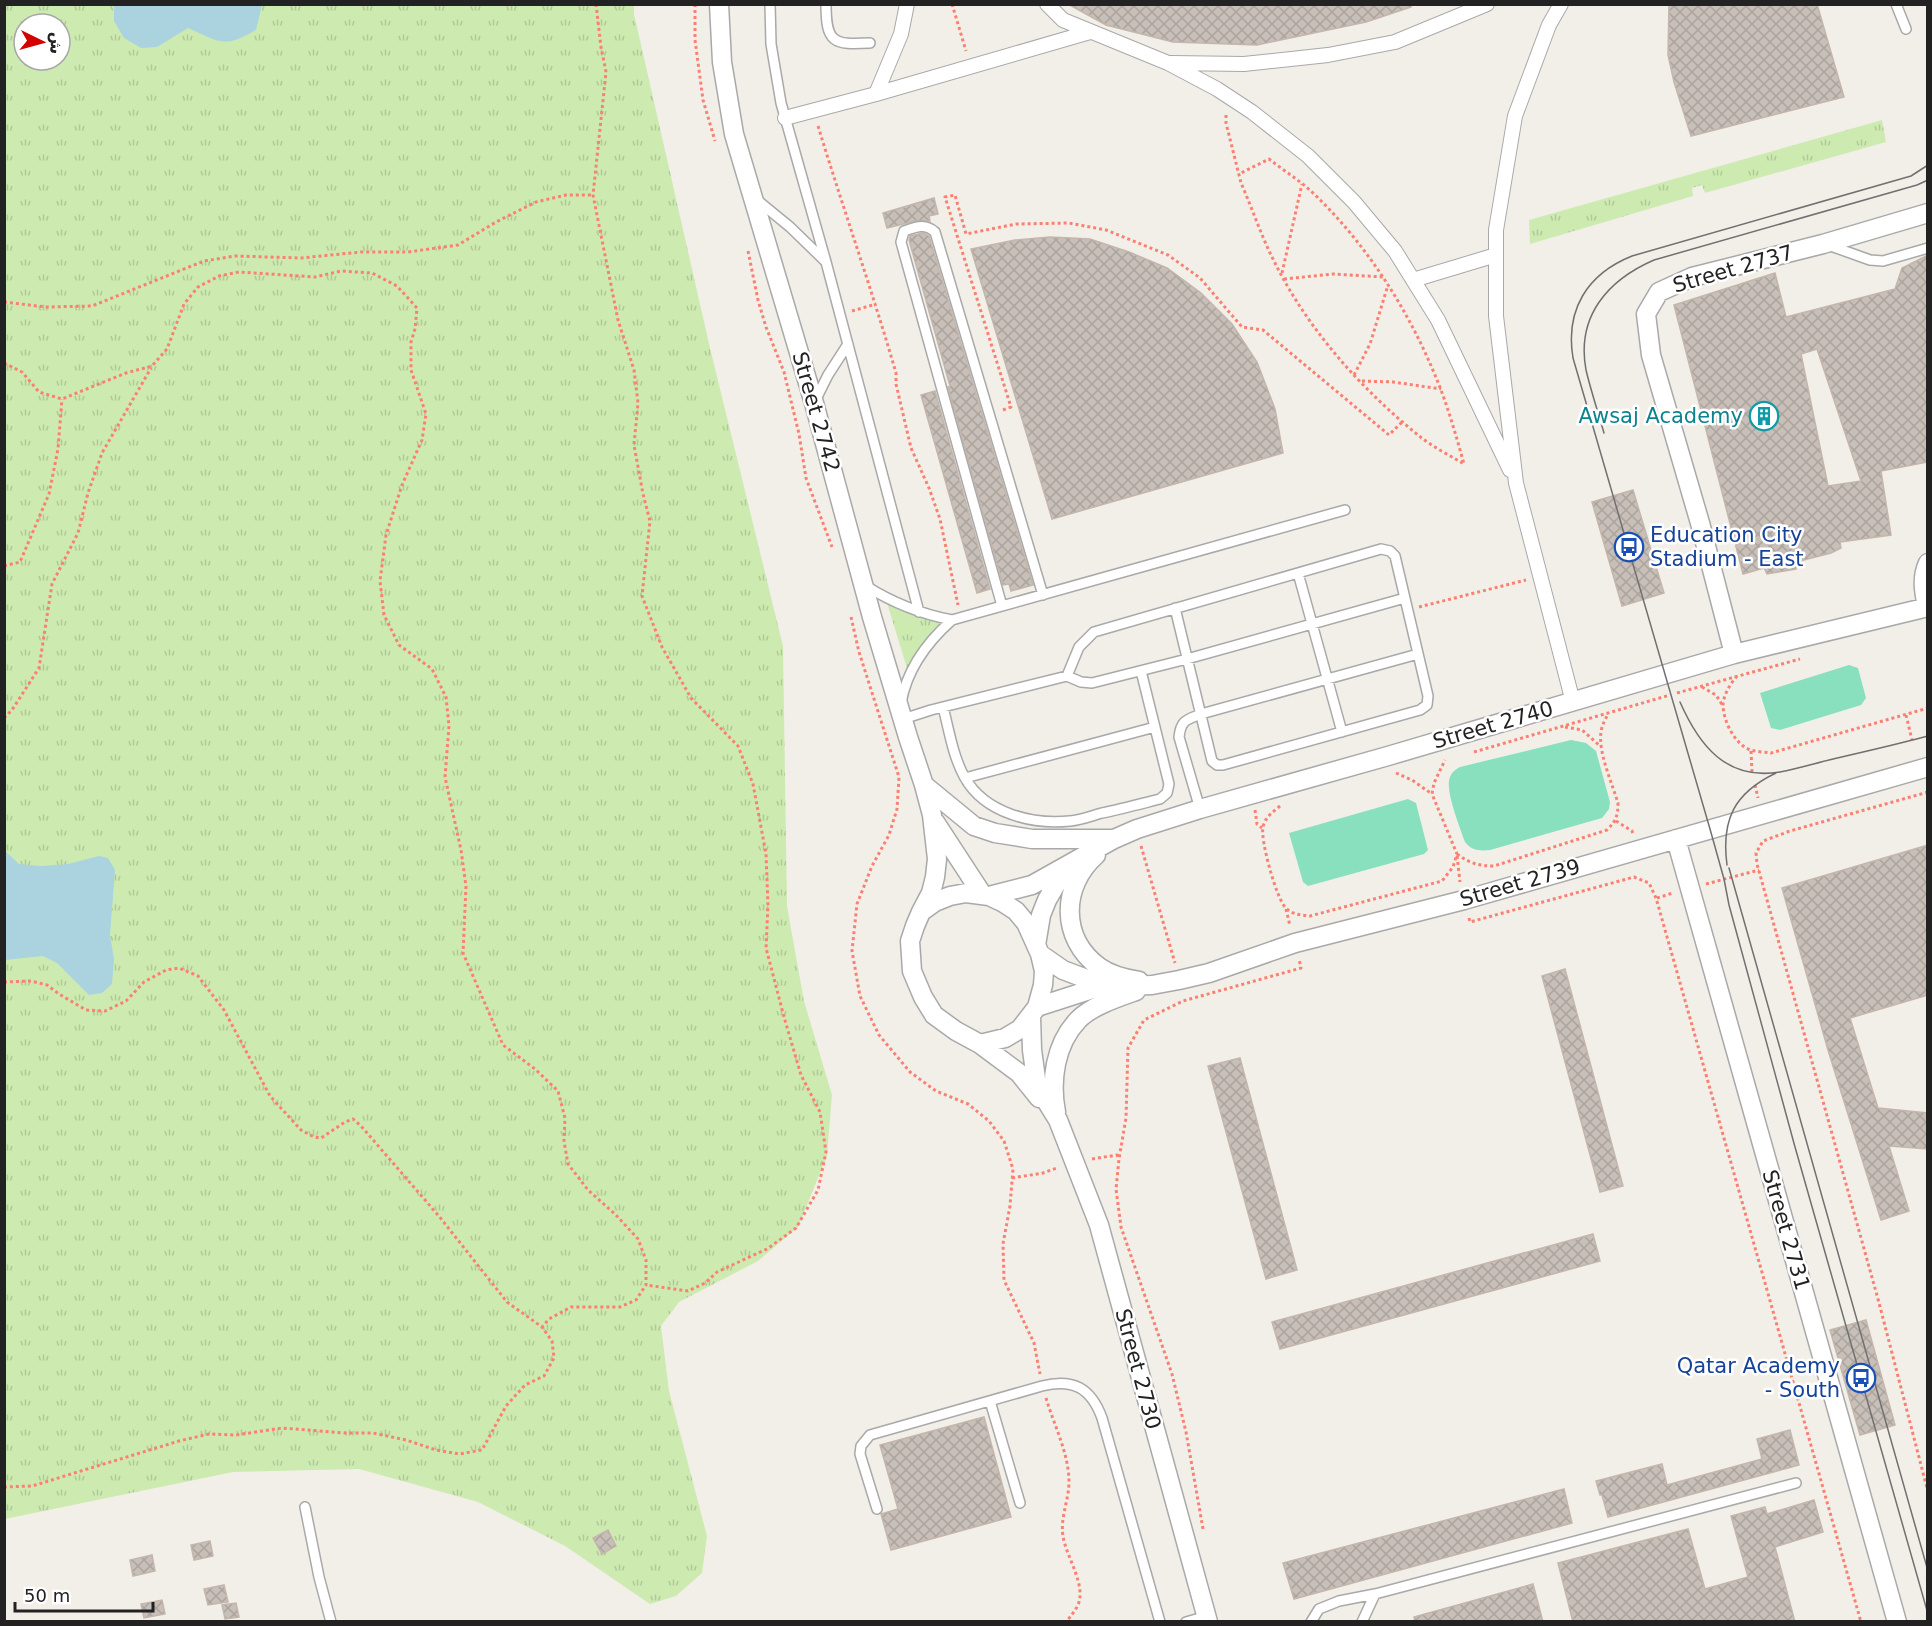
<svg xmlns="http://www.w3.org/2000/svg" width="1932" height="1626" font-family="'DejaVu Sans',Cairo,sans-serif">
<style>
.grass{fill:url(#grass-tufts);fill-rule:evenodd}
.pitch{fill:#88e0be}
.water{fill:#aad3df}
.building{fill:url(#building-cross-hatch);stroke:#c4b6ab;stroke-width:1.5;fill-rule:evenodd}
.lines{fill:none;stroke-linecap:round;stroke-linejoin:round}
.service-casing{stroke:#a9a9a9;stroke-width:12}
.pedestrian-casing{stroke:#a9a9a9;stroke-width:16}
.minor-casing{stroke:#a9a9a9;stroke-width:21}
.path{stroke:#fa8072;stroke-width:3;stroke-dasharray:3 3;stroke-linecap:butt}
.service{stroke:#fff;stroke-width:9}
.pedestrian{stroke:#fff;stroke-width:14}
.minor{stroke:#fff;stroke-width:18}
.tram{stroke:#707070;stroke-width:1.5}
.labels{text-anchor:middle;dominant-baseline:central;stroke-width:5;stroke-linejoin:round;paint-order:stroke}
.street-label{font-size:21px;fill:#222;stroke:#fff}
.culture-label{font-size:21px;fill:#0d838f;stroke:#fff;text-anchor:end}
.transit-label{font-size:21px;fill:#164399;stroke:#fff;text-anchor:start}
</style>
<defs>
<pattern id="grass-tufts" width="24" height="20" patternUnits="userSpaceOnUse" patternTransform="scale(1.5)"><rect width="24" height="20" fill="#cdebb0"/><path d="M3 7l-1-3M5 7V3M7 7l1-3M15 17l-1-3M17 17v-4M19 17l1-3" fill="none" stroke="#b0c997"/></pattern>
<pattern id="building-cross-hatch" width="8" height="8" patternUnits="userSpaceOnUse" patternTransform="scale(1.5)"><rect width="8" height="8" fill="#c7bfb8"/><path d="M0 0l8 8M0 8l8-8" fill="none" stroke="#aba49e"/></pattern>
</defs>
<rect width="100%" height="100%" fill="#f2efe9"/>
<path class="grass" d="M5,5H634V14L710,348L783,646L787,906L804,1001L832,1095L827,1156L798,1227L758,1261L679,1302L661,1326L669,1391L707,1536L702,1573L676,1596L650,1604L565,1546L478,1502L359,1469L233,1472L5,1519ZM24,24H60V60H24Z
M1882,120L1886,142L1705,193L1702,185L1692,188L1693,196L1530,244L1529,220Z
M887,603L916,615L943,622L925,641L907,668Z"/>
<path class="pitch" d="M1849,665L1858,668L1866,698L1861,705L1780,730L1771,728L1760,693Z
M1571,740L1586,743L1596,751L1610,802L1609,809L1602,818L1490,850C1480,851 1472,851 1465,842C1460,828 1447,795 1449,781C1450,774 1454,770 1460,767Z
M1408,799L1416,803L1428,850L1424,854L1308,886L1303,882L1289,833Z"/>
<path class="water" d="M114,5V4L262,5L256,30C223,49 220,42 188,28L157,47L141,48L124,38L114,21Z
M5,851L19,864L41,866L68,864L99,856L108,858L115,870L110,935L114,959L112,984L102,993L89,995L57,963L43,956L5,960Z"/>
<path class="building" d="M1068,4H1410L1411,7L1366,22L1257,45L1173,42L1106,25Z
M1669,4H1817L1844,97L1691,136L1674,82L1668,55Z
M934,198L938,214L929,216L930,221H915L887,228L883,213Z
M923,233L929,236L1033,585L1011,591L1009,584L1003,585L948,387L950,386L909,240L910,236Z
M1050,237L1090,239L1129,252L1167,268L1201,293L1232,324L1257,362L1275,409L1283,453L1052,519L971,249L1015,240Z
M1928,255V462L1881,471L1891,535L1840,542L1841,548L1831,553L1796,562V569L1767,574L1764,568L1743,574L1674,305L1775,273L1786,317L1895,289L1902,268ZM1817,349L1861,481L1828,486L1801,354Z
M935,391L990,589L977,593L921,395Z
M1633,490L1664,593L1622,606L1592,502Z
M1928,845V995L1850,1018L1878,1108L1928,1113V1149L1889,1146L1909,1211L1881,1220L1828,1050L1782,888Z
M1565,969L1623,1186L1600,1192L1542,976Z
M1240,1058L1297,1270L1266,1279L1208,1066Z
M1593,1234L1600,1261L1280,1349L1272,1322Z
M1866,1320L1895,1425L1860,1435L1830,1330Z
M984,1417L1011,1517L891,1550L881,1514L898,1509L880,1445Z
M1790,1430L1799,1465L1608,1517L1602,1495H1600L1596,1481L1662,1464L1667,1485L1762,1459L1757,1439Z
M1564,1489L1572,1523L1294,1599L1283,1563Z
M1814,1500L1823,1532L1775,1547L1795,1622H1573L1558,1563L1688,1529L1705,1589L1748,1577L1731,1516L1765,1507L1767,1514Z
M608,1530L616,1546L602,1554L593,1538Z
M210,1541L213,1556L194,1560L191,1545Z
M152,1555L155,1571L133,1576L130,1560Z
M1533,1584L1543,1622H1415L1414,1617Z
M224,1585L228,1602L208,1605L204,1589Z
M162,1600L165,1614L144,1618L141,1604Z
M236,1603L239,1617L225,1619L222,1605Z"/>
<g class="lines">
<g class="service-casing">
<path id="service" d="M770,4L771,44L781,103L826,262L919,612
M826,4C826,43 833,45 870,43
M1896,4L1906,29
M757,200L790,227L825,261
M1828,245L1870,260L1883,261L1928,248
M815,401L828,375L848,344
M1298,573L1342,732
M866,586C893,603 921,614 952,620
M1002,606L901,242L904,231C916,227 925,223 935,232L1043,595
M1067,676L1079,647L1094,632L1381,549L1390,551L1395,556L1428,696L1427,705L1420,710L1223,765H1217L1212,761L1175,608
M901,703C907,669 926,643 952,620L1345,510
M943,707C949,730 953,757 965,778C985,813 1032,825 1070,821C1081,820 1091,816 1102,813C1121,809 1140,804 1160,799L1167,793L1169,784L1141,671
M903,719L931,710L1067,676L1081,682L1092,683L1187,659L1405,598
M965,778L1155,727
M1200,809L1179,737C1181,720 1186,720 1201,714L1418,654
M990,1401L1020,1503
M305,1507L319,1577L331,1622
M877,1509L860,1454L861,1446L870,1435L1042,1386C1073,1378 1091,1388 1102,1418L1160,1622
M1186,1622L1207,1616
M1311,1622L1319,1609L1339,1601L1375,1594
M1362,1622L1375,1594L1796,1483"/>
</g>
<g class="pedestrian-casing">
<path id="pedestrian" d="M1047,4L1063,20L1168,63L1217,89L1252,112L1308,156L1354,202L1395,251L1438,320L1510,470
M1561,4L1549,25L1515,116L1496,230V316L1516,483L1573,702
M1171,63L1244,64L1328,55L1395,42L1487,4
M876,94L901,34L907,4
M785,118L876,94L1090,32
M1413,280L1496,255"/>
</g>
<g class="minor-casing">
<path id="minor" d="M719,4L722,62L734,134L814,403L872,617L908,737L924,785L932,815L937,859L935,877L931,893L921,912
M1927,607C1924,592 1921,578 1928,563
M1734,654L1700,523L1651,355L1646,314L1659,292L1692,277L1823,244L1928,213
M924,785L974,826L995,833L1032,839H1112
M935,822L982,894
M1676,839L1897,1622
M1096,855C1061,886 1060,938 1099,967C1110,975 1126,979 1139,981
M989,896L1002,902L1016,911L1026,923L1040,954L1044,971L1043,985L1037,1007L1020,1029L1005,1038L980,1044L956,1031L934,1015L923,997L912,971L910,941L915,926L921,912L935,902L950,896L966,893L989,896L1032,885L1114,839L1137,829L1200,809L1388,756L1734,654L1928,607
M1036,945L1041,915L1047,900L1066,867
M1040,954L1063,970L1108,987
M1037,1007L1099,987L1152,985L1179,980L1209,973L1295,943L1464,900L1928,767
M1031,1016L1032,1050L1037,1086L1058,1120L1099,1225L1208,1622
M980,1044L1019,1073L1039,1098
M1056,1112C1050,1081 1055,1044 1078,1020C1091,1006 1119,997 1136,991"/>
</g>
<path class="path" d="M596,4L601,47L606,72L593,195L618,320L634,370L638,403L634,445L643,494L650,521L642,596L662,647L691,698L738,746L753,784L766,854L768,905L766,948L784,1017L801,1075L820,1112L826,1152L818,1190L796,1228L767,1249L717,1272L705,1283L688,1291L646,1285
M695,4V40L703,100L715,141
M952,4L966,51
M1226,115V123L1241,183C1252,208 1261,235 1273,259C1306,327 1359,387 1418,435C1431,446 1449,455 1464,464C1457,439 1450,414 1441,390C1413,317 1369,246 1312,192C1299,180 1283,170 1269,159L1239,174
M818,126C843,208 872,290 896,373V384L911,448L929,488L940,519L958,605
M748,251L758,300L766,327L784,372L799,434L806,478L832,547
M1282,273L1302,184
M1284,279L1333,274L1383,277
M4,302L46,307L92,306L204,261L235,256L301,258L361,252H408L458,245L496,222L536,202L566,195H592
M852,311L876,304
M4,363L22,372L39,392L62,399L126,373L152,366L167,349L184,304L198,287L219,276L239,272L315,277L341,271L372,273L397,286L417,308L415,329L411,342V370L426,414L422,440L402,485L386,535L380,581L384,615L399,645L432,669L446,697L449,726L445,777L461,850L466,886L463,953L503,1045L535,1069L558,1091L565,1118L564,1141L568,1164L588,1190L615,1214L638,1239L646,1260V1285L636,1300L620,1307H571L549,1319L542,1327
M1354,375L1370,344L1388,285
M1362,381L1393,382L1441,389
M1003,410L1011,407L945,197L955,195L966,234L1016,224L1069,223L1106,230L1168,255L1200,278L1242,327L1263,330L1389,435L1403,421
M4,566L20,562L49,494L58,449L62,399
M1419,607L1526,580
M851,617L859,652L899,777L897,809L889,835L872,866L857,904L852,951L860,996L879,1035L910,1072L936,1091L968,1104L989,1121L1004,1141L1013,1169L1010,1206L1003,1244L1004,1280L1034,1343L1040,1374
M1737,676C1730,684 1723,696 1723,706C1724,722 1734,742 1748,749C1755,752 1764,752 1771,753L1928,708
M1702,687L1716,695L1723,706
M1677,693L1800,659
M1906,715L1912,740
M4,718L12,710L39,668L52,584L78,533L88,493L102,453L151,368
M1565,727L1582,730L1600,746
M1751,751L1752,772
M1474,752L1670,695
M1396,773L1412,780L1432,794
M1755,785L1758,798
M1928,792L1790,831L1763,841L1756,853L1757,864L1878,1299L1928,1492
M1280,806C1273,812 1265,817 1263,827C1260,839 1276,897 1285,907C1292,915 1301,915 1310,916L1442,881L1453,867L1457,854L1432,794L1434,783L1445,760
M1255,810L1257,824L1262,828
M1616,821L1632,831L1633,834
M1141,846L1175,963
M1457,854C1469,863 1479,866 1494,866L1607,830C1616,821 1618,816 1618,803C1612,783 1598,752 1601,732C1602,725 1605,720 1608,714
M1457,856L1460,882
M1706,884L1759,870
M1657,898L1673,893
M1286,909L1290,926
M1469,918L1470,922L1634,877L1649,883L1656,898L1861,1622
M4,982L31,981L47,985L59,994L86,1010L105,1011L126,1001L144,982L166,970L179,968L198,976L224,1010L270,1096L301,1130L314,1137L321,1138L345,1122L353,1119L361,1126L438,1215L507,1302L542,1327L552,1341L554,1358L544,1376L525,1385L506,1406L482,1450L459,1454L436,1450L406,1440L373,1433H344L282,1428L236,1435L209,1434L179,1441L32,1486L4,1487
M1092,1159L1117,1155L1119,1159
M1012,1178L1043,1173L1057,1168
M1046,1398C1054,1425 1069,1454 1069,1482C1069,1500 1060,1517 1063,1536C1066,1557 1088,1587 1077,1607C1074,1612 1070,1617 1066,1622
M1203,1529L1186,1432L1172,1374L1121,1227L1116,1189L1119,1159L1126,1118L1128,1048L1144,1020L1183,1001L1301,968L1299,959"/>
<use href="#service" class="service"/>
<use href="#pedestrian" class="pedestrian"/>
<use href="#minor" class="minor"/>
<path class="tram" d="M1928,165L1911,176L1632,256C1587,274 1565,310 1573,358L1710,829L1724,879L1729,905L1795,1147L1928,1614
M1604,433C1598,412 1591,391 1586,370C1576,316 1608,280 1654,260L1917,185L1928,180
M1680,702C1699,745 1726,781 1780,772C1796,769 1813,764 1829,760C1862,752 1895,745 1928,736
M1727,865C1721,820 1734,793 1776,773
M1729,868L1928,1571"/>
</g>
<defs>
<g id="building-ring" transform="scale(1.5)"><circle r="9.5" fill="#fff" stroke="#0f9aa8" stroke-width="1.5"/><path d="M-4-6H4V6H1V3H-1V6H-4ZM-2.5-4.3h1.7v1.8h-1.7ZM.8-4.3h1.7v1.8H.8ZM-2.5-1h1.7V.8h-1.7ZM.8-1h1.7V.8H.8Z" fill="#0f9aa8"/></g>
<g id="bus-ring" transform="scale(1.5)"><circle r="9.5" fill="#fff" stroke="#1a4fb4" stroke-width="1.5"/><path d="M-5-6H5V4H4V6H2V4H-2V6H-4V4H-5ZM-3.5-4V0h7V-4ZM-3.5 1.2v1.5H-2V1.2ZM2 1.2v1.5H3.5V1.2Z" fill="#1a4fb4"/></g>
</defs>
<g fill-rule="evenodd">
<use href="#building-ring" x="1764" y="416"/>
<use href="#bus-ring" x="1629" y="547"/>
<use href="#bus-ring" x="1861" y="1378"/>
</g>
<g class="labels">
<g class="street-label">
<text transform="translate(1733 269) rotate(-16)">Street 2737</text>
<text transform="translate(816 412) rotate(74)">Street 2742</text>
<text transform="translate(1493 725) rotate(-16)">Street 2740</text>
<text transform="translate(1520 883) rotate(-16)">Street 2739</text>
<text transform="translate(1786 1230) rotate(74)">Street 2731</text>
<text transform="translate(1138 1369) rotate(75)">Street 2730</text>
</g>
<g class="culture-label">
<text x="1743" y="416">Awsaj Academy</text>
</g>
<g class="transit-label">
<text x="1650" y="535">Education City<tspan x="1650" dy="24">Stadium - East</tspan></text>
<text x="1840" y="1366" text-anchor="end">Qatar Academy<tspan x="1840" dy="24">- South</tspan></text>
</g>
</g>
<rect width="1932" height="1626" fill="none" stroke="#222222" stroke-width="12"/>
<g transform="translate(42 42) rotate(95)"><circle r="28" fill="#ffffff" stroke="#a7a7a7" stroke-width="1.5"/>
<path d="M0-4.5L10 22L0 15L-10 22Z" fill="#d40000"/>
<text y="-9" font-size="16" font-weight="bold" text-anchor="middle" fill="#222222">ش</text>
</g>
<path d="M15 1602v9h138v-9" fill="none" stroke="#222222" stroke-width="3"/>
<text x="24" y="1602" font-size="18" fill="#222222" stroke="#ffffff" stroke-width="4.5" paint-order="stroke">50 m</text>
</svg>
